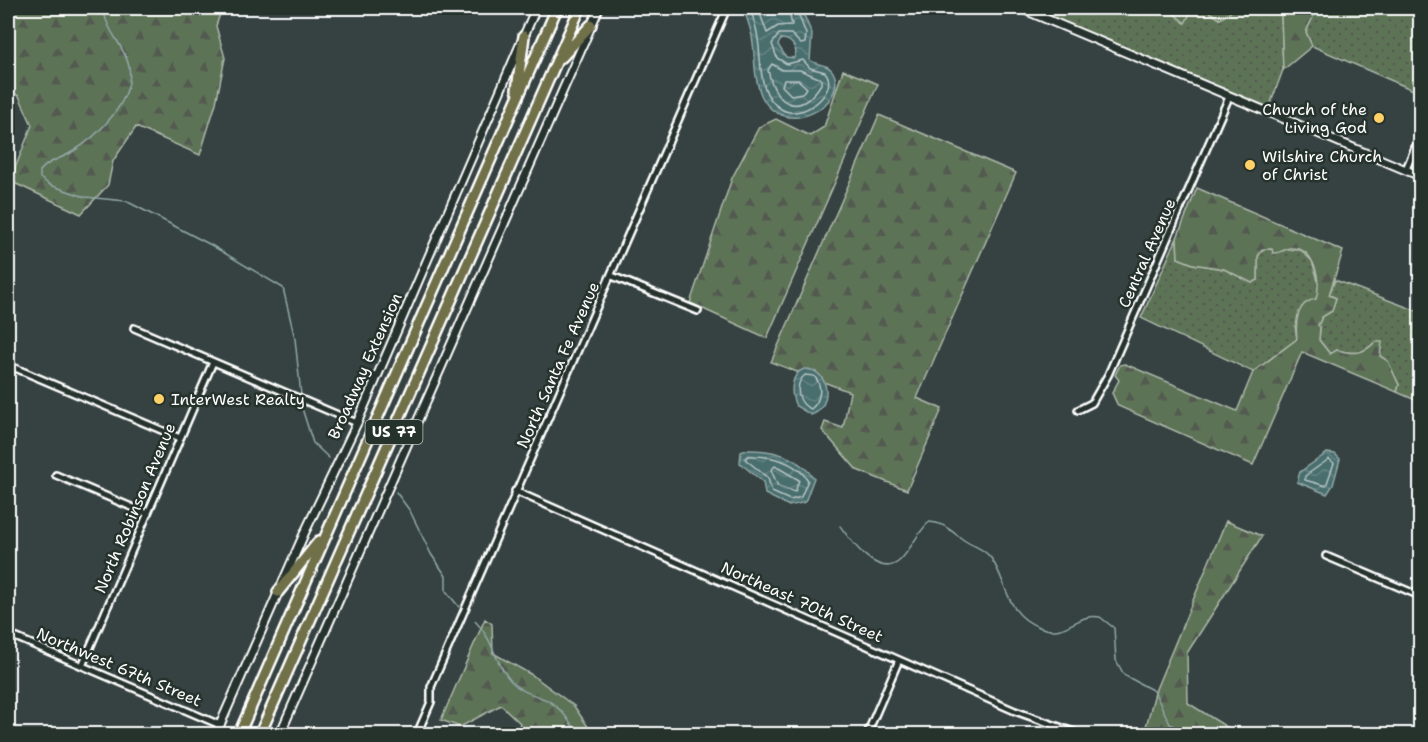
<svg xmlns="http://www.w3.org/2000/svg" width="1428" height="742" font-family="'Shantell Sans',sans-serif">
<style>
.green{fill:url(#green-dots);stroke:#aeb9ab;stroke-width:1.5}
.forest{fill:url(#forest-firs);stroke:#aeb9ab;stroke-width:1.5}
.water{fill:url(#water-waves);stroke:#92a8a8;stroke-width:1.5;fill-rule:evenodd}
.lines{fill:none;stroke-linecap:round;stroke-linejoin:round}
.shore{stroke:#b7c5c5;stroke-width:1.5}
.stream{stroke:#92a8a8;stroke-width:1.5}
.street-casing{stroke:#fff;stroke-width:10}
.secondary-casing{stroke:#fff;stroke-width:11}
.highway-casing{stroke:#fff;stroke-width:14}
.street{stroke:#26332d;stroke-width:5}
.secondary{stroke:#26332d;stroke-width:7}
.highway{stroke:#70704a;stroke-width:9}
.poi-dot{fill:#ffd166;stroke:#26332d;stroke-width:2}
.labels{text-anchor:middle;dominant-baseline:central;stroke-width:5;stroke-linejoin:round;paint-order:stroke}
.shield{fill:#26332d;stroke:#bec2c0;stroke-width:1.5}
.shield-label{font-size:15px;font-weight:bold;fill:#fff}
.poi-label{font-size:16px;fill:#fff;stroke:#26332d;text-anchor:start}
.street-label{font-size:16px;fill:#fff;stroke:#26332d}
</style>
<defs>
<pattern id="green-dots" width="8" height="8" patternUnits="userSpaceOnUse" patternTransform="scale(1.5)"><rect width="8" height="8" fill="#5d7357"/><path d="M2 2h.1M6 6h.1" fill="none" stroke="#525a50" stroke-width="1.8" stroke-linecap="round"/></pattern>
<pattern id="forest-firs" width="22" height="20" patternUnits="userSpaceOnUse" patternTransform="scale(1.5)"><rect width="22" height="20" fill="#5d7357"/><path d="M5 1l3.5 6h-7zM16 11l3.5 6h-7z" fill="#525a50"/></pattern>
<pattern id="water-waves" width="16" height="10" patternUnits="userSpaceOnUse" patternTransform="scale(1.5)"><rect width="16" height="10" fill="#4a6e6e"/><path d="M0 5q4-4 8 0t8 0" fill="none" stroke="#658484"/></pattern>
</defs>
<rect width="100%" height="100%" fill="#364242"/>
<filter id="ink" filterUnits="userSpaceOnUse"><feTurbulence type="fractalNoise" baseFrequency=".0167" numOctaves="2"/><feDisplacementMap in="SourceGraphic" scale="12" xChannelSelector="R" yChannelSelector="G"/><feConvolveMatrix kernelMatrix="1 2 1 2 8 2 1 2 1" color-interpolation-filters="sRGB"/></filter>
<g filter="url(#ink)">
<path class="green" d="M1029,8H1171L1170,10L1184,22L1193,8H1204L1220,19L1236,8H1274L1281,15L1283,70L1269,108Z
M1317,8H1420V93L1312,46L1306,32Z
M1177,238L1178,258L1193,264L1224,269L1252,283L1258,280V256L1263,249L1301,250L1312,261L1320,286L1316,299L1295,326L1297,339L1253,372L1141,318Z
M1335,280L1420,312V402L1397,392L1399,385L1388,362L1380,356L1375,342C1363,355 1353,354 1337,350L1330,354L1319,340L1320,328L1318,326L1322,317L1332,311L1336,298L1329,295Z"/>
<path class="forest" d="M8,8H222L216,26L225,58L216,103L200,155L136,127L113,161L108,185L81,214L10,181L32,125L19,96L8,90Z
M1171,8H1193L1185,23L1170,10Z
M1204,8H1236L1220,19Z
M1274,8H1317L1306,32L1312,46L1283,70L1281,15Z
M843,70L878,84L767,338L690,303L732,178L759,127L776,119L810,136L824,127Z
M879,115L1016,173L917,398L942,409L907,490L857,470L822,430L825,422L843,428L850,392L771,362Z
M1197,188L1343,251L1329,295L1336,298L1332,311L1322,317L1318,325L1320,327L1319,340L1330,354L1337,350C1353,354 1363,355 1375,342H1382L1380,356L1388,361L1399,385L1397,392L1302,352L1253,465L1118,406L1112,393L1119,380L1115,375L1120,365L1125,364L1237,411L1253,372L1297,339C1295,322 1297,302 1316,299C1322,282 1315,246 1290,248C1284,249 1280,254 1273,253L1272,249H1263L1258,256V280L1252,283L1224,269L1193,264L1178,258L1177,238Z
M1226,521L1262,536L1187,653L1188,703L1238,734H1144L1156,689Z
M485,619L492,624L493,653L532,675L574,706L593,734H517L520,723L501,705L460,727L441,720Z"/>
<path class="water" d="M743,8H801L812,34L810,60C817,66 828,63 833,72C850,102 786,142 762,97C754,80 755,61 753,43C752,31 747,18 743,8ZM781,39C790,39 794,44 796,52L794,58L786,57L778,45Z
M804,369C830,368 834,407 811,415L796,406C790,394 790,374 804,369Z
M746,450C772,449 797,456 814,478L805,502L789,506L765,494L763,482L740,463L741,452Z
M1327,453L1335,454L1340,459L1333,485L1327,494L1297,482L1300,472Z"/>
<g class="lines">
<path class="shore" d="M750,8C753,17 757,29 758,39C762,63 757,94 781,109C801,122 841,92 825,72L810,68L803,60L787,64L777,58L772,44L779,34H791L801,44L805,43L806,34L796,8
M758,8L767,33L778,26L792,25L788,8
M772,64L782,70H800L821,79V84C799,119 775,105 768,70Z
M784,80H798L807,88L802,93L791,95L782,86Z
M805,375L814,376C823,385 821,401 811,409C797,404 794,384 805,375Z
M748,456C770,455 795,461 808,480L801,497L790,500L772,492L768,478L745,459Z
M1329,459L1334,463L1326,486L1305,480V476Z
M775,466L799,480L795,492L778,486L771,470Z"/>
<path class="stream" d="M104,8C104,29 126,47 129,67C135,100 97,137 72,152C61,159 49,160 40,171V178L50,185L85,197L126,201L211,245L283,288L295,339L301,395
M300,402L313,443L329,458
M396,492L410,511L431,554L446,576V591L459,607
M840,526C850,540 877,578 898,562C909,554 916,534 929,522C945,523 949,530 961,538C971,546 983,547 991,558C1009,584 1004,613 1039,627C1067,639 1076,612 1100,617L1114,628L1116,660L1124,675L1154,691L1170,724L1187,734
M475,621C495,641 494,663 511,681C522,693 534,694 547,700C562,708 569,722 579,734"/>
<g class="street-casing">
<path id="street" d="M1406,169L1420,136
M612,276L698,311
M134,328L357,423
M8,365L180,438
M1078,410L1092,403L1108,375L1229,97
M56,475L148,514
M515,491L1015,711L1079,734
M1326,556L1420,596
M8,634L220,725
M82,666L213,362
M417,734L431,702V687L727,8
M867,734L899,660"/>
</g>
<g class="secondary-casing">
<path id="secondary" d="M1020,8L1420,176
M216,734L304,534L357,423L536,8
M280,734L599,8"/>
</g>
<g class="highway-casing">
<path id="highway" d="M562,57L591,25
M517,90L524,36
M278,592L319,541
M239,734L557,8
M260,734L580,8"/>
</g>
<use href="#street" class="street"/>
<use href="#secondary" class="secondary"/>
<use href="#highway" class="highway"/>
</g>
</g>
<g class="poi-dot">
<circle cx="1379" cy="118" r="6"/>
<circle cx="1250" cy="165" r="6"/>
<circle cx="159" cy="399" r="6"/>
</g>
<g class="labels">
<rect class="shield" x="365.5" y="420" width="57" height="24" rx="4.5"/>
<g class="shield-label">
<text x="394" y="432">US 77</text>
</g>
<g class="poi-label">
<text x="1367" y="109" text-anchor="end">Church of the<tspan x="1367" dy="18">Living God</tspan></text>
<text x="1262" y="156">Wilshire Church<tspan x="1262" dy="18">of Christ</tspan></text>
<text x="171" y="399">InterWest Realty</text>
</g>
<g class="street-label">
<text transform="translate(1147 253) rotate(-66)">Central Avenue</text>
<text transform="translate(558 365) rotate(-66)">North Santa Fe Avenue</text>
<text transform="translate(365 366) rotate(-66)">Broadway Extension</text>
<text transform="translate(135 508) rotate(-67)">North Robinson Avenue</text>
<text transform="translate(802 602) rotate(24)">Northeast 70th Street</text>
<text transform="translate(119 667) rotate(23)">Northwest 67th Street</text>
</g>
</g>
<rect width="1428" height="742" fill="none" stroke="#26332d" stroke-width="30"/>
<rect x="15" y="15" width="1398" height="712" fill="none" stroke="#fff" stroke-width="2" filter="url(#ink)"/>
</svg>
